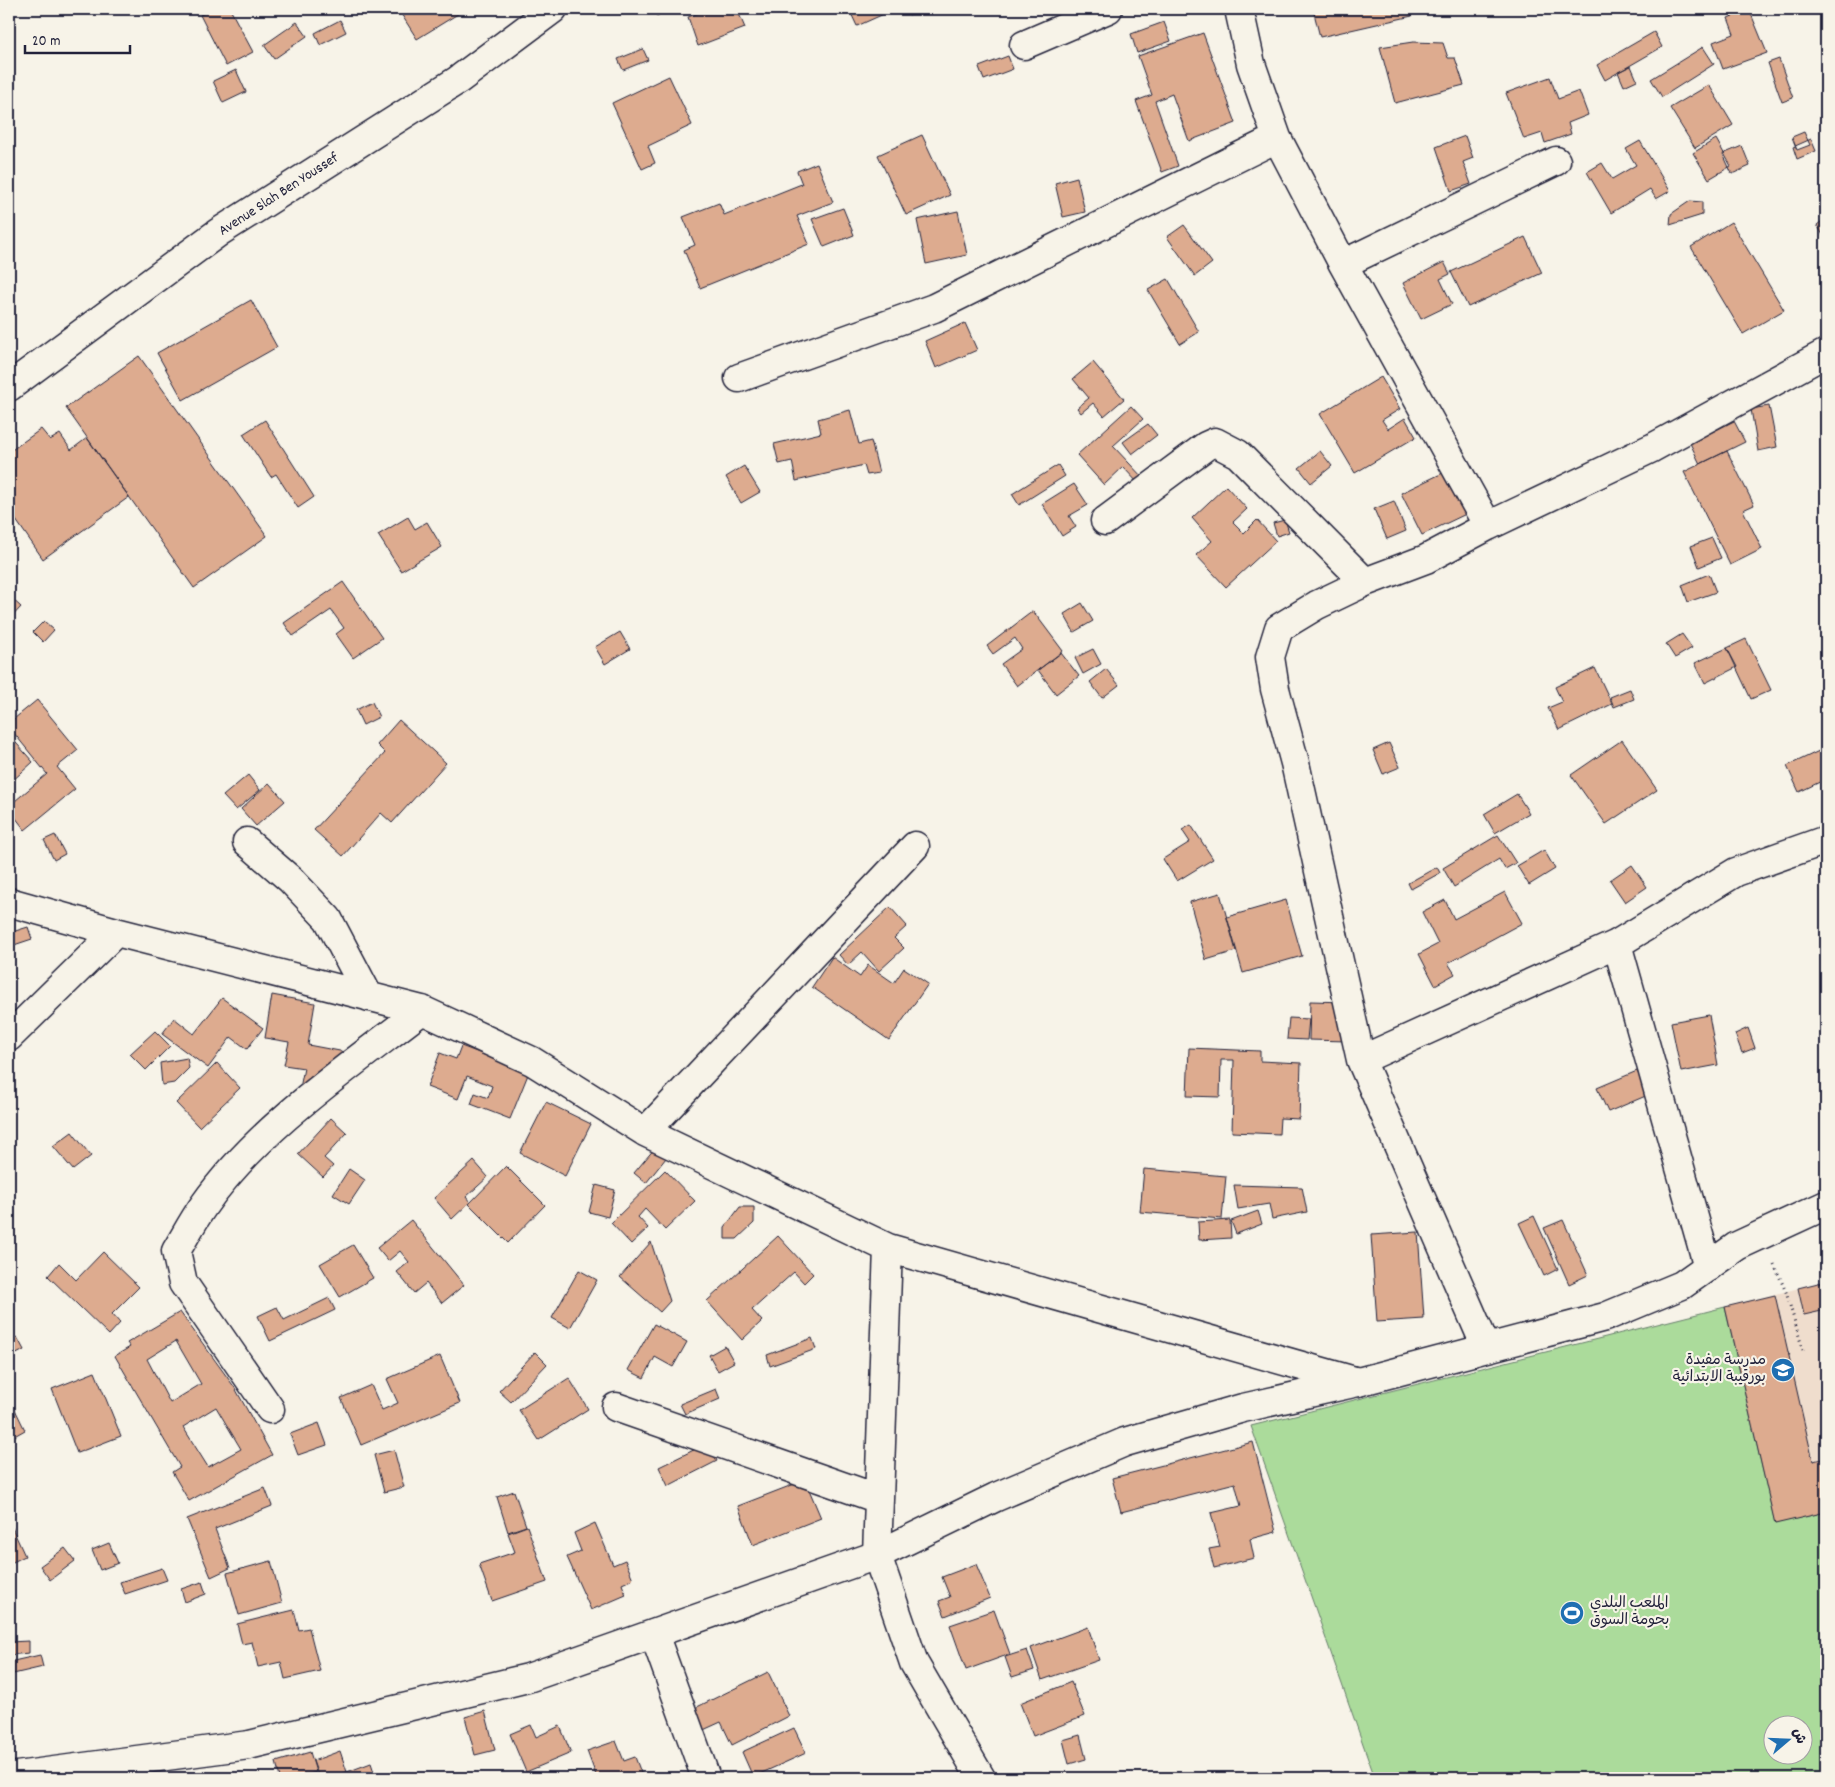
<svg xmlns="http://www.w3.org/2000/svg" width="1835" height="1787" font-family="Dekko,'Playpen Sans Arabic',sans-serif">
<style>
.built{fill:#efddcd}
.green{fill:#abdb9b;stroke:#667e6b;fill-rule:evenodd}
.building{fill:#ddab8f;stroke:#22223b;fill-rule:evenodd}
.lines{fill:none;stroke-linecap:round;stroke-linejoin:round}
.street-casing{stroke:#22223b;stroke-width:31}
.secondary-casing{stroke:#22223b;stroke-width:31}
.path{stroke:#22223b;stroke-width:3;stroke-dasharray:1 4;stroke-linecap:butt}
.street{stroke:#f7f3e8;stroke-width:28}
.secondary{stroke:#f7f3e8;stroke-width:28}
.labels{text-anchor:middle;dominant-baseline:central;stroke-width:4.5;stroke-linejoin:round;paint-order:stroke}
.street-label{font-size:15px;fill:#22223b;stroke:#f7f3e8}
.poi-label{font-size:15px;fill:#22223b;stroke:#f7f3e8;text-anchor:end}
</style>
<rect width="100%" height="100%" fill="#f7f3e8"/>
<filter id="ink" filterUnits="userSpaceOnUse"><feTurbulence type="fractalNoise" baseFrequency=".02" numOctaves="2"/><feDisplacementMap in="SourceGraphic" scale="10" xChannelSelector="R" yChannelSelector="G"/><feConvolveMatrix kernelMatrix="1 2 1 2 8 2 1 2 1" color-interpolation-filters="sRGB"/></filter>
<g filter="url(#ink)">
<path class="built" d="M1826,1281V1512L1775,1524L1725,1307Z"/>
<path class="green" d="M1725,1307L1775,1523L1826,1512V1778H1375L1251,1426ZM1772,1724H1802V1754H1772Z"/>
<path class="building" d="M213,9H230L253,52L226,66L200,15Z
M398,9H466L417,39Z
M652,9H667L657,16Z
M710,9H737L745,28L698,46L688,17Z
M849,9H895L857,26Z
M906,9H923L909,15Z
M1313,9H1410L1412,16L1320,37Z
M1749,9L1767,53L1723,69L1713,42L1734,34L1728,18Z
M340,20L346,32L320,45L315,33Z
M297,22L307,36L274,59L264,45Z
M1164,22L1171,41L1137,53L1131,34Z
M1654,32L1662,47L1605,80L1597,65Z
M1203,33L1236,123L1189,141L1172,94L1155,101L1178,166L1162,172L1136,101L1152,95L1138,56Z
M1413,42L1443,43L1448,58H1455L1464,85L1395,103L1380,47Z
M1703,47L1714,64L1662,97L1651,79Z
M643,49L648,60L623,70L618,59Z
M1008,56L1013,69L984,80L979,67Z
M1779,59L1793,98L1782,102L1768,63Z
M1631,66L1637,80L1624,86L1618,72Z
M236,70L246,92L223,103L213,81Z
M669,76L692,125L648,146L655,163L642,169L612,103Z
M1550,77L1558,99L1579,91L1588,115L1568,123L1571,134L1545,143L1542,133L1524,139L1506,93Z
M1709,85L1733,125L1695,148L1670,108Z
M1804,132L1810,145L1797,150L1792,137Z
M922,135L950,195L906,215L878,155Z
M1465,136L1473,158L1463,162L1471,184L1451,191L1436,147Z
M1716,139L1731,166L1709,179L1693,153Z
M1811,139L1816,151L1797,159L1793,147Z
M1640,141L1670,191L1656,199L1650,189L1611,213L1587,172L1602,163L1612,179L1636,165L1626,149Z
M1742,146L1750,166L1732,174L1723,154Z
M817,163L833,202L797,216L809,244L700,288L684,250L695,245L683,217L719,203L724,215L799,185L802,184L797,171Z
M1077,177L1085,212L1063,217L1055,183Z
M1690,201L1702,202V215L1670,225L1671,214Z
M843,208L854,235L824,247L812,219Z
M958,211L967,255L926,264L917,220Z
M1826,218V240L1817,225Z
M1731,222L1784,310L1743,334L1691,247Z
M1184,225L1212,263L1195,276L1167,237Z
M1525,237L1542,273L1468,307L1451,272Z
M1444,262L1450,274L1440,279L1452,304L1421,319L1403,283Z
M1168,279L1199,332L1180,344L1148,290Z
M251,300L277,347L183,400L157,353Z
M965,323L977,350L936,368L925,341Z
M139,356L267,536L194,588L66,408Z
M1093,362L1124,399L1104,416L1093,403L1081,413L1077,408L1089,398L1073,379Z
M1381,377L1400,409L1382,420L1388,429L1405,418L1416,437L1355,473L1320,414Z
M1131,406L1143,419L1113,446L1144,479L1139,484L1123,467L1104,485L1077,455Z
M1769,406L1777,447L1758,451L1751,409Z
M850,410L859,444L871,441L879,473L867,475L864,465L796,481L792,461L779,464L774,444L821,433L818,419Z
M265,420L314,497L298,508L276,474L271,477L243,434Z
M1734,421L1745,442L1700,464L1690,443Z
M1148,424L1157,435L1132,454L1123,442Z
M41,429L50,440L60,434L71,450L87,438L129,497L43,559L9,510V452Z
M1320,451L1332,466L1311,483L1299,468Z
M1727,451L1754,505L1743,510L1762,549L1730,565L1684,472Z
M1058,465L1065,476L1019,505L1012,494Z
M744,466L760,492L741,503L726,477Z
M1447,471L1468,513L1422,535L1401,493Z
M1074,484L1088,505L1069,516L1076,527L1062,536L1042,504Z
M1226,486L1247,509L1233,522L1244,533L1257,520L1276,541L1226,587L1196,555L1212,541L1192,518Z
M1394,501L1406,531L1387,539L1374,509Z
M408,517L415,529L427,522L442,547L401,571L378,535Z
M1285,520L1289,532L1277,536L1273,523Z
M1712,538L1721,558L1699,567L1691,546Z
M1709,574L1716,592L1688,602L1682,585Z
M343,582L382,638L353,658L336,634L344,628L331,610L293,636L284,623Z
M9,596L21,607L9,620Z
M1082,603L1093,621L1074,632L1064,614Z
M1033,611L1063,651L1017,686L1001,664L1022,649L1015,638L993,654L987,646Z
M44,621L54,630L43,642L33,632Z
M620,632L630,649L605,664L595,647Z
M1682,634L1692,648L1675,658L1666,644Z
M1746,639L1771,690L1751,699L1727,648Z
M1727,648L1737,667L1705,683L1695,663Z
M1093,649L1101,664L1083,674L1075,658Z
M1061,653L1079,676L1056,694L1038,670Z
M1595,668L1612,704L1559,730L1548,708L1562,702L1555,687Z
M1106,669L1119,685L1102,698L1090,682Z
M1630,689L1634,699L1614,707L1610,697Z
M37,700L78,750L57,767L75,789L25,830L9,809V806L47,774L9,727V723Z
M372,702L379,717L363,725L356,710Z
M399,720L446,763L392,823L381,813L343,856L314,830L385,753L377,745Z
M9,735L33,762L10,783L9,782Z
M1622,740L1657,790L1606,824L1571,775Z
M1389,743L1400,767L1383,774L1373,750Z
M1819,751L1826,766V779L1799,792L1787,766Z
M248,775L260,790L236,810L223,796Z
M269,783L285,801L256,826L241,809Z
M1517,794L1529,813L1495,833L1484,814Z
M1191,825L1213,859L1177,881L1163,859L1190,842L1182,830Z
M55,835L65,854L54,860L44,840Z
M1498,835L1516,863L1505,869L1499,859L1454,887L1443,868Z
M1544,850L1555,869L1529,885L1517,866Z
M1632,865L1647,887L1625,902L1610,880Z
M1437,867L1440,873L1411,889L1408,883Z
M1505,892L1522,923L1448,963L1455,974L1435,985L1419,954L1438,944L1422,912L1445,900L1454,919Z
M1220,893L1236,951L1206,960L1190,902Z
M1286,900L1302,956L1243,973L1227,917Z
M890,907L907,926L894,938L904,948L879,971L862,952L848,965L839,955Z
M28,927L32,939L14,945L9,933Z
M832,957L860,977L868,965L894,983L904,968L928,984L889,1040L812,987Z
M272,995L315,1003L308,1045L345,1052L299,1093L304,1068L284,1065L289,1042L265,1038Z
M222,998L263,1028L247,1049L231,1037L208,1068L162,1034L174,1018L194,1034Z
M1310,1001L1347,1002V1041L1309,1040Z
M1709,1015L1718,1065L1681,1072L1671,1022Z
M1289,1018L1309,1019L1307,1040L1287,1039Z
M1748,1028L1755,1048L1742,1053L1735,1034Z
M155,1031L170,1046L146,1070L130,1054Z
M461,1046L529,1072L510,1119L471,1104L475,1093L488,1098L492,1086L467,1076L458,1099L427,1087L440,1053L456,1059Z
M1189,1048L1260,1051V1061L1301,1063L1299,1119L1280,1118L1279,1134L1232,1132L1234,1060H1221L1220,1097L1187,1096Z
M187,1058L189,1068L174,1083L162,1085L160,1063Z
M217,1063L240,1088L199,1127L176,1103Z
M1637,1071L1648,1095L1608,1112L1597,1088Z
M546,1102L591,1124L565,1176L520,1153Z
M331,1118L347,1133L324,1158L333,1166L323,1177L298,1154Z
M72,1132L91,1156L73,1170L53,1146Z
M655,1148L666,1158L646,1183L634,1173Z
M474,1161L488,1177L466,1197L470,1202L452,1219L434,1198Z
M506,1166L545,1205L508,1243L469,1204Z
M349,1169L365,1180L349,1204L333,1194Z
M1144,1169L1226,1176L1222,1219L1140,1212Z
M665,1170L695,1201L665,1230L645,1209L638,1217L648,1228L631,1244L611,1223Z
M596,1185L615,1190L608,1217L589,1212Z
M1234,1185L1302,1187L1307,1212L1272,1219L1269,1204L1238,1209Z
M740,1207H754V1223L737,1239H725V1227Z
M1258,1211L1262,1224L1236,1234L1231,1221Z
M1534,1216L1558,1269L1544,1276L1519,1223Z
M411,1220L464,1285L442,1303L426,1283L414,1293L397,1272L409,1262L400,1251L388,1261L377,1248Z
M1230,1220L1231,1238L1199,1240L1198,1222Z
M1563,1220L1588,1275L1569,1284L1544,1228Z
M1418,1232L1424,1319L1377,1322L1371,1235Z
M778,1236L813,1274L804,1283L794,1272L752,1310L762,1321L742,1340L707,1301Z
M651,1242L670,1301L660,1312L620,1277Z
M353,1245L373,1278L340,1297L320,1264Z
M103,1252L139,1287L112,1314L120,1323L109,1335L48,1276L59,1263L76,1280Z
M579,1270L597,1280L570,1328L552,1318Z
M1826,1281V1310L1804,1315L1798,1288Z
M1775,1295L1813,1461L1826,1458V1512L1775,1524L1725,1307Z
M329,1298L335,1310L270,1341L258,1316L277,1307L284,1320Z
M180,1312L235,1388L272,1455L189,1501L172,1472L180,1467L115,1356L130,1347L127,1343ZM176,1341L201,1384L170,1403L147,1359ZM216,1407L241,1449L208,1467L183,1427Z
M654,1324L687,1342L673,1367L655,1357L644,1378L628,1370Z
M17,1337L24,1350L9,1358V1341Z
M812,1338L816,1349L770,1366L767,1355Z
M725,1346L734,1362L718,1371L709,1355Z
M535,1352L547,1364L511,1402L499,1391Z
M440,1356L460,1403L361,1445L341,1398L371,1385L382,1410L398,1403L387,1379Z
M95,1372L121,1436L77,1453L52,1389Z
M569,1378L588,1409L539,1440L519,1410Z
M716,1389L720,1399L685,1414L680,1404Z
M9,1397L25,1430L9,1439Z
M319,1423L327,1445L298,1455L290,1434Z
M1253,1442L1276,1532L1250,1539L1254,1558L1214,1568L1209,1549L1220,1547L1211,1513L1241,1506L1235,1483L1121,1512L1112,1478Z
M708,1443L717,1461L668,1486L659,1467Z
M394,1450L404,1487L384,1492L374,1455Z
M805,1480L821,1518L753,1545L738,1506Z
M265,1488L272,1506L215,1529L230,1568L211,1577L187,1519Z
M514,1491L526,1526L508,1532L497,1497Z
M9,1521L25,1556L9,1564Z
M595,1523L613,1565L625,1560L633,1579L622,1584L626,1595L591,1610L567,1557L581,1551L574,1533Z
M527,1526L547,1582L492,1601L479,1564L515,1552L508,1533Z
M109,1543L118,1563L100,1570L92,1550Z
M65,1548L75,1561L50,1580L40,1566Z
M271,1561L282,1603L239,1615L227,1573Z
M976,1564L990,1598L945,1616L939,1601L950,1597L942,1577Z
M162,1568L167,1580L125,1594L120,1582Z
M202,1582L206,1594L185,1602L181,1589Z
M294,1610L299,1630L309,1628L320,1671L285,1679L281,1662L258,1667L252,1642L242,1644L237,1624Z
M994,1610L1010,1654L966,1670L950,1625Z
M1088,1627L1099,1660L1042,1680L1031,1648Z
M29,1641V1653L9,1655V1642Z
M1027,1650L1034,1670L1012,1677L1005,1657Z
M40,1655L43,1667L9,1675V1662Z
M768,1672L789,1716L732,1745L721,1722L699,1732L689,1711Z
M1071,1682L1085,1716L1033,1736L1020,1703Z
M485,1711L495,1750L475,1755L465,1717Z
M531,1725L536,1737L560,1726L571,1753L526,1772L510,1734Z
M794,1728L806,1753L753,1777L742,1752Z
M1080,1735L1086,1759L1069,1764L1063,1740Z
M616,1741L624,1761L635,1757L643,1778H597L587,1751Z
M340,1751L347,1772L331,1778H319L313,1761Z
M310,1752L316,1772L294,1778H280L276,1762Z
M371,1763L376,1778H331Z"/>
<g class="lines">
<g class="street-casing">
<path id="street" d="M1239,9L1251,64L1277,138L1343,264L1488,526
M1024,45L1108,9
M1343,264L1556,161
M739,378L934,308L1277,138
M1105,521L1206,446L1215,442L1238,454L1365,582
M247,842L291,880L328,919L369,997
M9,902L116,932L422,1010L532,1061L645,1132L888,1248L1358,1382
M1617,944L1708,1267
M9,1037L116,932
M1361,1060L1617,944L1736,872L1826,840
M645,1132L915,846
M888,1248L877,1555L914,1663L981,1778
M1486,1347L1361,1060L1295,763L1275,689L1270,657L1279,628L1317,605L1365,582L1426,559L1488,526L1652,448L1826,353
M616,1407L879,1499
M270,1409L183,1283L176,1251C185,1236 194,1219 204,1205C256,1130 350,1066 422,1010
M654,1634L706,1778"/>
</g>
<g class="secondary-casing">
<path id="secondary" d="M9,387L219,232L458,80L553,9
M9,1777L249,1745L528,1678L877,1555L996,1497L1125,1442L1243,1408L1358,1382L1605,1317L1682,1285L1737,1246L1826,1205"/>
</g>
<path class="path" d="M1774,1264L1786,1292L1803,1350"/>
<use href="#street" class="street"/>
<use href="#secondary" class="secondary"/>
</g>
</g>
<defs>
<g id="school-disc" transform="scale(1.25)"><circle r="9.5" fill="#1f6fb2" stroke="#f7f3e8"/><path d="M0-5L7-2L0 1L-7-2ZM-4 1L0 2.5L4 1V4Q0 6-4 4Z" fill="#fff"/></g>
<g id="stadium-disc" transform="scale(1.25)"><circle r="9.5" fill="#1f6fb2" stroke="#f7f3e8"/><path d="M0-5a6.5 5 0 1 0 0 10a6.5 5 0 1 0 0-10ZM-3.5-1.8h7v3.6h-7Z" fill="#fff"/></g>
</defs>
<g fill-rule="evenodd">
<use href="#school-disc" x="1783" y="1370"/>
<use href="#stadium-disc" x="1572" y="1613"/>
</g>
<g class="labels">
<g class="street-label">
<text transform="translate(279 195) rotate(-33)">Avenue Slah Ben Youssef</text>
</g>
<g class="poi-label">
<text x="1766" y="1361">مدرسة مفيدة<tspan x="1766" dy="17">بورقيبة الابتدائية</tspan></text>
<text x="1590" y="1604" text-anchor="start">الملعب البلدي<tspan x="1590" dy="17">بحومة السوق</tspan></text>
</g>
</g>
<rect width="1835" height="1787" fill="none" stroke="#f7f3e8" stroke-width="30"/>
<rect x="15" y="15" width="1805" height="1757" fill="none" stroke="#22223b" stroke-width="2" filter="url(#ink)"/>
<g transform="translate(1788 1740) rotate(71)"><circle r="24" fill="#f7f3e8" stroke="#a29fa3"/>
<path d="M0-4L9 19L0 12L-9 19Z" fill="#1f6fb2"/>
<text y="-8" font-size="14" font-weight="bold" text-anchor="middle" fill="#22223b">ش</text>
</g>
<path d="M25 45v8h105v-8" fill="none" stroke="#22223b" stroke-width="2.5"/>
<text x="32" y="45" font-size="15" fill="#22223b" stroke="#f7f3e8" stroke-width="4" paint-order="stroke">20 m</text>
</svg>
